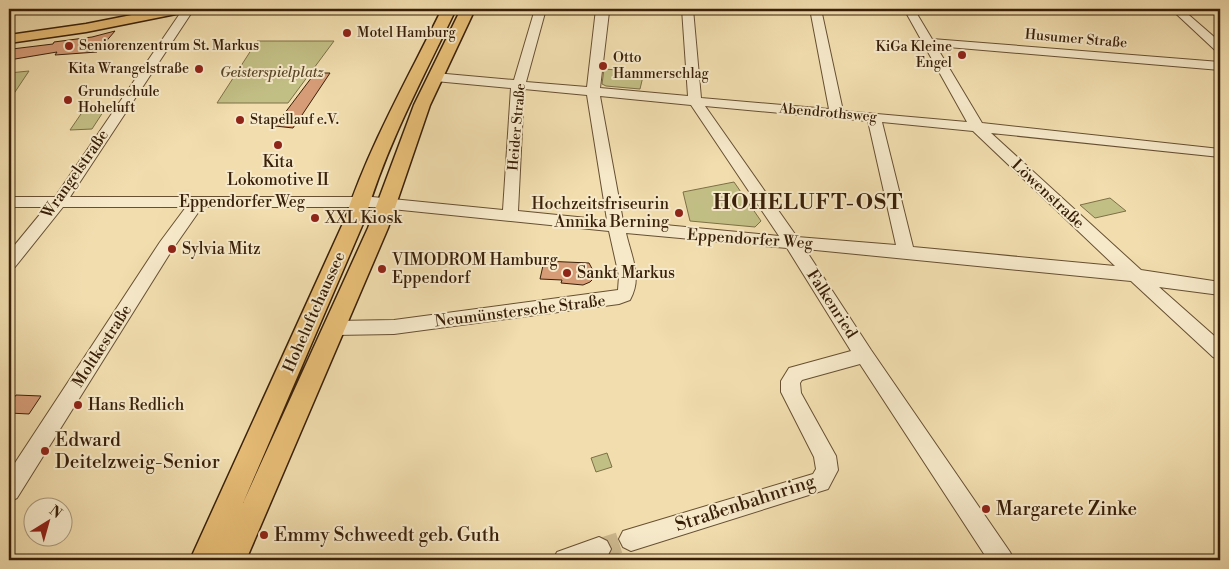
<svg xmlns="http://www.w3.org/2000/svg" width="1229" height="569" font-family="'Libre Bodoni',serif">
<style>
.green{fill:#c2bf85;stroke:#7e7047}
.building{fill:#d69c78;stroke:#392009}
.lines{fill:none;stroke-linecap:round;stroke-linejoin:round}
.minor-tunnel{stroke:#ccb78d;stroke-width:21;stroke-dasharray:21 11;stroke-linecap:butt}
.minor-casing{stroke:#674f32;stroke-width:2}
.major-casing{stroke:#392009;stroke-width:3}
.minor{fill:#f6e9ca;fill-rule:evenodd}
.major{fill:#e8be77;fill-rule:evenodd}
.poi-dot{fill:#8f2418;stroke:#f6e9ca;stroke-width:2}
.labels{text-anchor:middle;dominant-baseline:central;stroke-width:4;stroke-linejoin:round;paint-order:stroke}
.far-poi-label{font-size:14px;fill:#392009;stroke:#f6e9ca;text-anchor:start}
.far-street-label{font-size:14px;fill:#392009;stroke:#f6e9ca}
.far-park-label{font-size:14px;font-style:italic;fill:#5b4828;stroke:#f6e9ca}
.poi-label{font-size:16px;fill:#392009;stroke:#f6e9ca;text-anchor:start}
.street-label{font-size:16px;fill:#392009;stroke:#f6e9ca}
.near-poi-label{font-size:19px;fill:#392009;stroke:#f6e9ca;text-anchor:start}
.near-street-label{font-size:19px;fill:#392009;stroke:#f6e9ca}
.district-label{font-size:21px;font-weight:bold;letter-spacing:1px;fill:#392009;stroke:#f6e9ca}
</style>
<rect width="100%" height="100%" fill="#f1ddae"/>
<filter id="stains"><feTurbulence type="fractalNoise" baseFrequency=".004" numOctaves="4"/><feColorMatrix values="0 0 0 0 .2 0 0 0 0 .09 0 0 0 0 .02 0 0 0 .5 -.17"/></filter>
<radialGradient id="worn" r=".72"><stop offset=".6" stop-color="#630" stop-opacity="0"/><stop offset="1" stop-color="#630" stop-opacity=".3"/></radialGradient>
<path class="green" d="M257,41H334L288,103H217Z
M604,69L644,72L640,89L606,86L602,84Z
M29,71L9,101V73Z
M105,109L92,129L70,130L83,111Z
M734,182L761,221L755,227L690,221L683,192Z
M1110,198L1126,211L1095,218L1080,205Z
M607,453L612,467L596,472L591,458Z"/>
<path class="building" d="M115,31L97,52L55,55L57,52L9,60V55L12,49L53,44L54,42L92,37Z
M315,73H330L302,115L305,118L298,120L293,128L275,126Z
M544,261L589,263L596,276L590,282L583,285L561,283L562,280L540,279Z
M16,395L41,396L29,414L9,413V405Z"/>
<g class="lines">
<path class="minor-tunnel" d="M599,549L631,539"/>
<g class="minor-casing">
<path id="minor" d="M183,9H194L70,197H372L503,210L511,88L435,81L429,77L435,73L514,80L535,9H546L526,82L587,87L596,9H607L609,12L600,88L688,96L682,9H693L701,98L829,109L810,9H821L843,111L967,122L904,9H914L932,39L1220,62V70L936,46L982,123L1220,149V157L991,133L1141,270L1220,282V295L1159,287L1220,341V360L1213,357L1131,281L805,249L871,350L1010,552L1014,560H988L860,364L802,380L800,383L801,393L836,456L838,470L828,489L631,551L623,547L619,539L623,531L813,474L816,469L814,457L781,392V381L789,368L851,351L787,248L626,233C631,256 643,277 630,300L619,304L394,334L335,335L328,333L326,328L328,323L335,321L394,320L618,290L619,276L609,231L372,207H202L172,250L17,498L9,502V472L160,242L186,207H63L15,267L9,269V252L46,207H9V197H55ZM524,89L587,95L607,220L518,211ZM600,96L691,105L779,236L623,221ZM705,106L868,121L896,245L797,237ZM882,122L973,131L1115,266L913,247Z
M1171,9H1182L1220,42V52L1216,51Z
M599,537L607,541L611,549L607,557L600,560H553L557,552Z"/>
</g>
<g class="major-casing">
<path id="major" d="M162,9H188L181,13L86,32L9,43V35L86,24Z
M442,9H456C423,78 386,146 365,219L243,503L368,228L414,105L461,9H475L430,105L388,228L246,560H190L345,219C369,146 408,78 442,9Z
M525,9H596L589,13H532Z"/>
</g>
<use href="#minor" class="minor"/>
<use href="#major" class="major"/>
</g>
<g class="poi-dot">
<circle cx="347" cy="33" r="5"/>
<circle cx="69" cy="46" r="5"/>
<circle cx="962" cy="55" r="5"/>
<circle cx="603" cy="66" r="5"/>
<circle cx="199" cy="69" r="5"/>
<circle cx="68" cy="100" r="5"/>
<circle cx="240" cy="120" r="5"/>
<circle cx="278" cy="145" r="5"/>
<circle cx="679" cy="213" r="5"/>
<circle cx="315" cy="218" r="5"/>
<circle cx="172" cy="249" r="5"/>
<circle cx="382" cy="269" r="5"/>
<circle cx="567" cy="273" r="5"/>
<circle cx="78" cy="405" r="5"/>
<circle cx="45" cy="451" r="5"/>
<circle cx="986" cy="509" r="5"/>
<circle cx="264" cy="535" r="5"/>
</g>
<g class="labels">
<g class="far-poi-label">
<text x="357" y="33">Motel Hamburg</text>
<text x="79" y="46">Seniorenzentrum St. Markus</text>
<text x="952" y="47" text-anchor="end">KiGa Kleine<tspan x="952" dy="16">Engel</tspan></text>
<text x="613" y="58">Otto<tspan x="613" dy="16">Hammerschlag</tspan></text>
<text x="189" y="69" text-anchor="end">Kita Wrangelstraße</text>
<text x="78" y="92">Grundschule<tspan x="78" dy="16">Hoheluft</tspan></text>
<text x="250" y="120">Stapellauf e.V.</text>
</g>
<g class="far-street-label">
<text transform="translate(1076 39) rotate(5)">Husumer Straße</text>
<text transform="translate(828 113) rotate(5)">Abendrothsweg</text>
<text transform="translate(517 127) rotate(-85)">Heider Straße</text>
</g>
<g class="far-park-label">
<text x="272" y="73">Geisterspielplatz</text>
</g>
<g class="poi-label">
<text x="278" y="162" text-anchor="middle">Kita<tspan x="278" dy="18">Lokomotive II</tspan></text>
<text x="669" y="204" text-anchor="end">Hochzeitsfriseurin<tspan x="669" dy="18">Annika Berning</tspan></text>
<text x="325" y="218">XXL Kiosk</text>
<text x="182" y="249">Sylvia Mitz</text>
<text x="392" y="260">VIMODROM Hamburg<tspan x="392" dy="18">Eppendorf</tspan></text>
<text x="577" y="273">Sankt Markus</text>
<text x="88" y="405">Hans Redlich</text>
</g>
<g class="street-label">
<text transform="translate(75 174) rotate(-55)">Wrangelstraße</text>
<text transform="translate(1048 194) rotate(43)">Löwenstraße</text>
<text x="242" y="202">Eppendorfer Weg</text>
<text transform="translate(750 239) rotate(4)">Eppendorfer Weg</text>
<text transform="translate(832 304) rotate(57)">Falkenried</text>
<text transform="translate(520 311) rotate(-7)">Neumünstersche Straße</text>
<text transform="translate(314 312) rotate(-66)">Hoheluftchaussee</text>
<text transform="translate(102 346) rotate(-57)">Moltkestraße</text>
</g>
<g class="near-poi-label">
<text x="55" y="440">Edward<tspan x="55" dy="22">Deitelzweig-Senior</tspan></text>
<text x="996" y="509">Margarete Zinke</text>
<text x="274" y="535">Emmy Schweedt geb. Guth</text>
</g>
<g class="near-street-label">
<text transform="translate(745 503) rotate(-18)">Straßenbahnring</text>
</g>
<g class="district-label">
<text x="808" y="203">HOHELUFT-OST</text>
</g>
</g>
<rect width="1229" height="569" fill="none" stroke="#f1ddae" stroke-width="30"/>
<rect x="10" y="10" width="1209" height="549" fill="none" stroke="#392009" stroke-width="2.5"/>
<rect x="15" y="15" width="1199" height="539" fill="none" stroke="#392009"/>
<g transform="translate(48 522) rotate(37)"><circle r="24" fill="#f6e9ca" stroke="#aa997d"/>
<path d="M0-4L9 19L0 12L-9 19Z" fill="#8f2418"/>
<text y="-8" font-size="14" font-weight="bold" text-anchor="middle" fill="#392009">N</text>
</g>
<rect width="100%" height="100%" filter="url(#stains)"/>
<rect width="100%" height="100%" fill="url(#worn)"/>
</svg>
